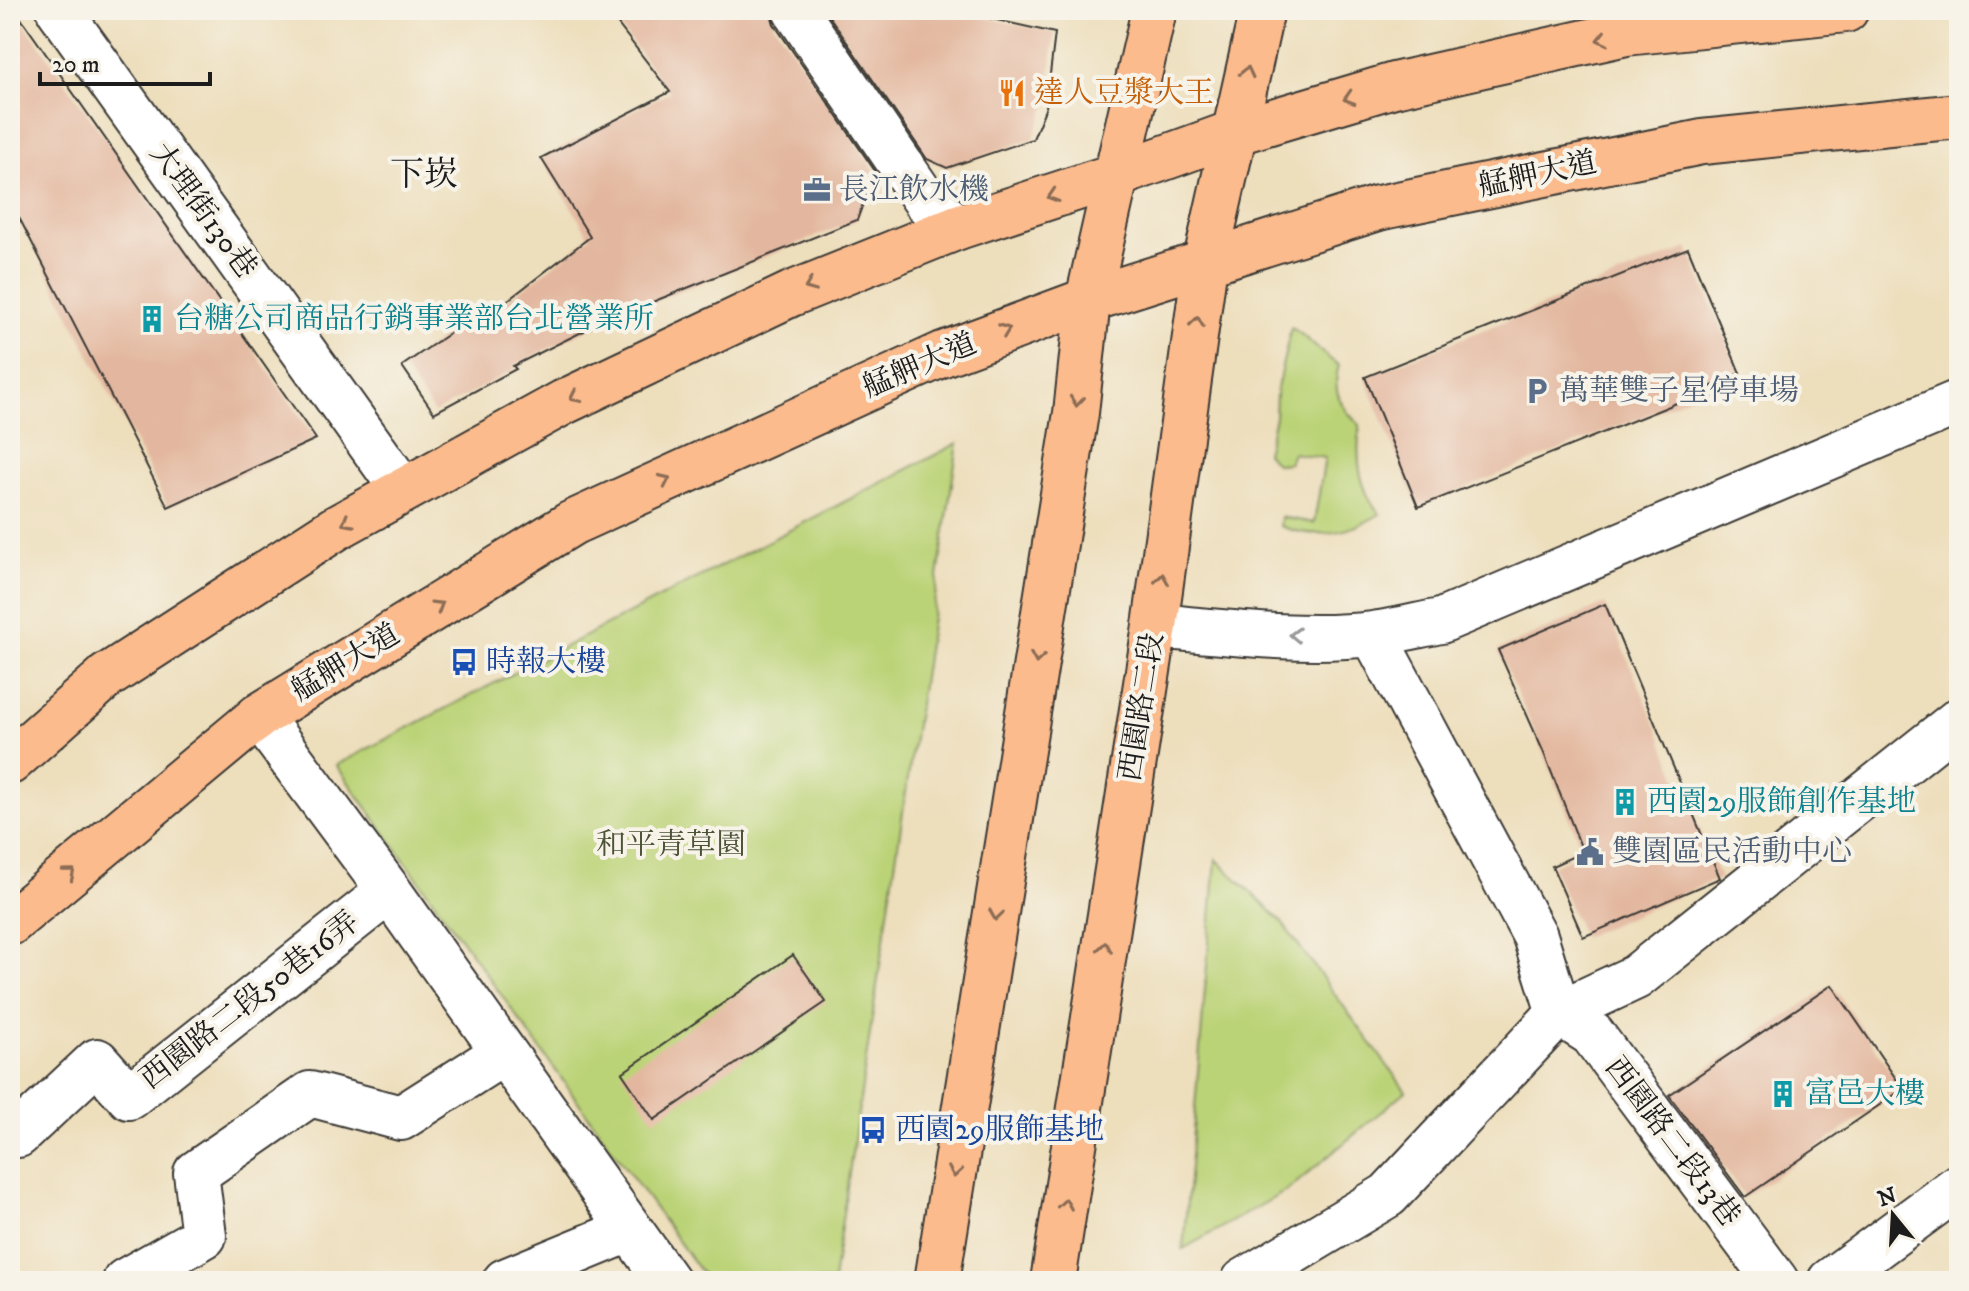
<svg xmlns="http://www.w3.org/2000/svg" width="1969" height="1291" font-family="'IM FELL DW Pica','Noto Serif TC',serif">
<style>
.green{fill:#bbd377;stroke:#6c784a;stroke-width:2}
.building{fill:#e3b79f}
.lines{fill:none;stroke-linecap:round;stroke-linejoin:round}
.minor-casing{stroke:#3b3934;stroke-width:48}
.major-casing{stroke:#3b3934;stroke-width:48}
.minor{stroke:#fff;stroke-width:44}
.major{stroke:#fbbb8d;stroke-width:44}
.oneway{stroke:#8c6c54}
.oneway2{stroke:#999}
.labels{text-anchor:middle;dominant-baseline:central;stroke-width:8;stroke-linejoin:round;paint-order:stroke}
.food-label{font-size:30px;fill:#c56008;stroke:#f7f3e8;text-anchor:start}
.street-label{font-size:30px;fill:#1c1c1c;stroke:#f7f3e8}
.service-label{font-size:30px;fill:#4e5e75;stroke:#f7f3e8;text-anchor:start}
.culture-label{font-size:30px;fill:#0d838f;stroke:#f7f3e8;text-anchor:start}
.transit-label{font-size:30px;fill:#164399;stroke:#f7f3e8;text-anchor:start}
.park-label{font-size:30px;fill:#4c5337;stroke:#f7f3e8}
.quarter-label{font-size:34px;fill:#1c1c1c;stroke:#f7f3e8}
</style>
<rect width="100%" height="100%" fill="#f7f3e8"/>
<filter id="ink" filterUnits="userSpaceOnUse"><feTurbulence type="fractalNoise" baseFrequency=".0125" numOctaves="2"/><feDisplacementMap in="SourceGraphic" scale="16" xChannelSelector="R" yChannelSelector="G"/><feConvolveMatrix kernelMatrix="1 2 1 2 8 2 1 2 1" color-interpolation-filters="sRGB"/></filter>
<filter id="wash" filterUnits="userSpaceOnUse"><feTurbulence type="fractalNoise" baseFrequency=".006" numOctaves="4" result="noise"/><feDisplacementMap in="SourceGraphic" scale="32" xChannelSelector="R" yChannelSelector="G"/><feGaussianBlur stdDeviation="1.8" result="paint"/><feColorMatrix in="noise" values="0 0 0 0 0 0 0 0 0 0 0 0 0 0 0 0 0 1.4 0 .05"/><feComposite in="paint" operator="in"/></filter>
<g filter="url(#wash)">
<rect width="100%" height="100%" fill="#eddebc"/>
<path class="green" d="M1291,328C1302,331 1322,356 1339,365C1331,391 1341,408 1360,425C1356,459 1358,488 1380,514C1348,534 1315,540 1280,526L1281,517L1314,523L1325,458L1293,453L1289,463L1277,464L1266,453L1275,417L1276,393Z
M958,443L833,1281H707L336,765Z
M1216,859L1280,920L1406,1091L1288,1190L1183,1249Z"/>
<g id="blocks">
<path class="building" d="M10,10H15L316,439L168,507L10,200Z
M607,10H770L774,24L875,171L857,220L600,323L513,366L516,369L434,413L402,366L467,321L473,327L590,237L541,158L670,92Z
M825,10H952L1055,33L1046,107L1033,139L947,168L927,159Z
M1688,248L1740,373L1672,405L1418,507L1365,377Z
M1605,604L1720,878L1583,937L1552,866L1583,852L1543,751L1498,650Z
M793,955L826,1002L654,1120L622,1073Z
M1832,985L1903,1089L1745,1197L1669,1095Z"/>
</g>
</g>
<g filter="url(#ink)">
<use href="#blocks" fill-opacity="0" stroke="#3b3934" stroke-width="2"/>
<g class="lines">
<g class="minor-casing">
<path id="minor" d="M59,10L403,490
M795,10L927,203L958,227
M1155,626C1225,632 1303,642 1373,634C1396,631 1419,625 1441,621L1959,402
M1373,634L1535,936L1559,1013
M259,716L389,891L667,1281
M1559,1013L1592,1034L1776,1281
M10,1128L18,1135L97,1061L129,1097L389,891
M125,1281L204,1236L196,1173L310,1094L401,1118L503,1053
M505,1281L629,1230
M1244,1281L1388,1195L1559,1013L1636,977L1959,720
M1830,1281L1959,1186"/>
</g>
<g class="major-casing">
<path id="major" d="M10,762L107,676L336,528L564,402L791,294L958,227L1117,175L1233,133L1394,85L1626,33L1846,10
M10,923L259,716L572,523L943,354L1088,300L1378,208L1702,142L1959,116
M937,1281L1076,413L1088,300L1154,10
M1053,1281L1155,626L1205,264L1262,10"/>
</g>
<use href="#minor" class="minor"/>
<use href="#major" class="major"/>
</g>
<defs><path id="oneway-chevron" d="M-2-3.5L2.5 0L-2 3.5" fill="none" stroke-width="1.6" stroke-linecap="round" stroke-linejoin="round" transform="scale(2)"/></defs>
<g class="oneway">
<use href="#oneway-chevron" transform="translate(1602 39) rotate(167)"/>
<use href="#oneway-chevron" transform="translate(1247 72) rotate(-77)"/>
<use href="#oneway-chevron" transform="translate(1349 98) rotate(163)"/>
<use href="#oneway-chevron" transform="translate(1053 196) rotate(162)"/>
<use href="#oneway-chevron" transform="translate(810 286) rotate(158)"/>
<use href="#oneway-chevron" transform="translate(1197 322) rotate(-82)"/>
<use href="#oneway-chevron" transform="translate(1005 330) rotate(-21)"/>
<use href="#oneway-chevron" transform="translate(575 397) rotate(154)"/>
<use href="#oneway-chevron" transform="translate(1077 401) rotate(96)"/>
<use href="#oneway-chevron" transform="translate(665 480) rotate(-25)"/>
<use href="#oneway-chevron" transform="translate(347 522) rotate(150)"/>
<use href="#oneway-chevron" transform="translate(1162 579) rotate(-82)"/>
<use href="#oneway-chevron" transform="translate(438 606) rotate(-31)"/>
<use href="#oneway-chevron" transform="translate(1037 658) rotate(99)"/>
<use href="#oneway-chevron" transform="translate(70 873) rotate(-40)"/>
<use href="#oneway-chevron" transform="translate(996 915) rotate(99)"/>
<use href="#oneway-chevron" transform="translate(1105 947) rotate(-81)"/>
<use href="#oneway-chevron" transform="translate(955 1172) rotate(99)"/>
<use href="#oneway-chevron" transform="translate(1065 1204) rotate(-81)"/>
</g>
<use class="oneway2" href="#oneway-chevron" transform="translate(1295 635) rotate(-178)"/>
</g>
<defs>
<g id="restaurant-bare" transform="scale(2.16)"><path d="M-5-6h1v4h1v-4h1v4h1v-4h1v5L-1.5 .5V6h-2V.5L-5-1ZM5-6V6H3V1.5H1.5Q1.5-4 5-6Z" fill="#e8710a" stroke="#f7f3e8" stroke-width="2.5" paint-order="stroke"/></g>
<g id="office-bare" transform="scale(2.16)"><path d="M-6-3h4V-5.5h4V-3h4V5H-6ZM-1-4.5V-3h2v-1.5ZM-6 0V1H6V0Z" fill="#5c6f8a" stroke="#f7f3e8" stroke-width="2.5" paint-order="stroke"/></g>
<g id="building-bare" transform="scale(2.16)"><path d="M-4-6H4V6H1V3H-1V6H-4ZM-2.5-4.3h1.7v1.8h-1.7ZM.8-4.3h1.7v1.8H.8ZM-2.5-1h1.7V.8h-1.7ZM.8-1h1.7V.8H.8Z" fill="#0f9aa8" stroke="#f7f3e8" stroke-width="2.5" paint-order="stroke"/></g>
<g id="parking-bare" transform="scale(2.16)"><path d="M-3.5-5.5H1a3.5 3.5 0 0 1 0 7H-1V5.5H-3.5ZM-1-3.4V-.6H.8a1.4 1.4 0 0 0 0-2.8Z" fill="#5c6f8a" stroke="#f7f3e8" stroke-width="2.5" paint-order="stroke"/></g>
<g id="bus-bare" transform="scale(2.16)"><path d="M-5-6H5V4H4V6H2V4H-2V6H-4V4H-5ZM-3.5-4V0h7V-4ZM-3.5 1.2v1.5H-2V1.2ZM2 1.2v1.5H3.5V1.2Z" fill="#1a4fb4" stroke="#f7f3e8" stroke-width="2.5" paint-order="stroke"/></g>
<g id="civic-bare" transform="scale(2.16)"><path d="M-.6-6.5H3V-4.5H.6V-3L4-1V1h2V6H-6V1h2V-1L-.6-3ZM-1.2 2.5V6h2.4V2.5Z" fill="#5c6f8a" stroke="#f7f3e8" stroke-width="2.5" paint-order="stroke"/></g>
</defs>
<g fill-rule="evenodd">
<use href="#restaurant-bare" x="1012" y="93"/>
<use href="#office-bare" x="817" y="190"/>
<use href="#building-bare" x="152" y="319"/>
<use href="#parking-bare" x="1537" y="391"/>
<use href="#bus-bare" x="464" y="662"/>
<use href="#building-bare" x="1625" y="802"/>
<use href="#civic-bare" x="1590" y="852"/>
<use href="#building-bare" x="1783" y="1094"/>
<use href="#bus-bare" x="873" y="1130"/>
</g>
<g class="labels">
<g class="food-label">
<text x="1034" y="93">達人豆漿大王</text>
</g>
<g class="street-label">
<text transform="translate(1538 175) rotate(-12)">艋舺大道</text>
<text transform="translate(203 211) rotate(54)">大理街130巷</text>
<text transform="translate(920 366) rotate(-23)">艋舺大道</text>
<text transform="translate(346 663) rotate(-31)">艋舺大道</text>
<text transform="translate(1142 707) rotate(-81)">西園路二段</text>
<text transform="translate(250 1001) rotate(-38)">西園路二段50巷16弄</text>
<text transform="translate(1672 1142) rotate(53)">西園路二段13巷</text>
</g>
<g class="service-label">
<text x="839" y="190">長江飲水機</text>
<text x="1559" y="391">萬華雙子星停車場</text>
<text x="1612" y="852">雙園區民活動中心</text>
</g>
<g class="culture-label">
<text x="174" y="319">台糖公司商品行銷事業部台北營業所</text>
<text x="1647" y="802">西園29服飾創作基地</text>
<text x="1805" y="1094">富邑大樓</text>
</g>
<g class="transit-label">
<text x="486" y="662">時報大樓</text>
<text x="895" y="1130">西園29服飾基地</text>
</g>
<g class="park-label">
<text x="671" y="845">和平青草園</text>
</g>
<g class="quarter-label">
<text x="424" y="175">下崁</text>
</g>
</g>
<rect width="1969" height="1291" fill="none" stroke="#f7f3e8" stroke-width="40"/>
<g transform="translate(1893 1215) rotate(342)" stroke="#f7f3e8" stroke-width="6" paint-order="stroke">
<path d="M0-6L14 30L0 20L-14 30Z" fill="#1c1c1c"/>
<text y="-12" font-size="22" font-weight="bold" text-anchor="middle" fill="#1c1c1c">N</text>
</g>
<path d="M40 72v12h170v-12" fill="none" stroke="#1c1c1c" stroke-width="4"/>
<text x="52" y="72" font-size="24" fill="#1c1c1c" stroke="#f7f3e8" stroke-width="6" paint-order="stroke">20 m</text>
</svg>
